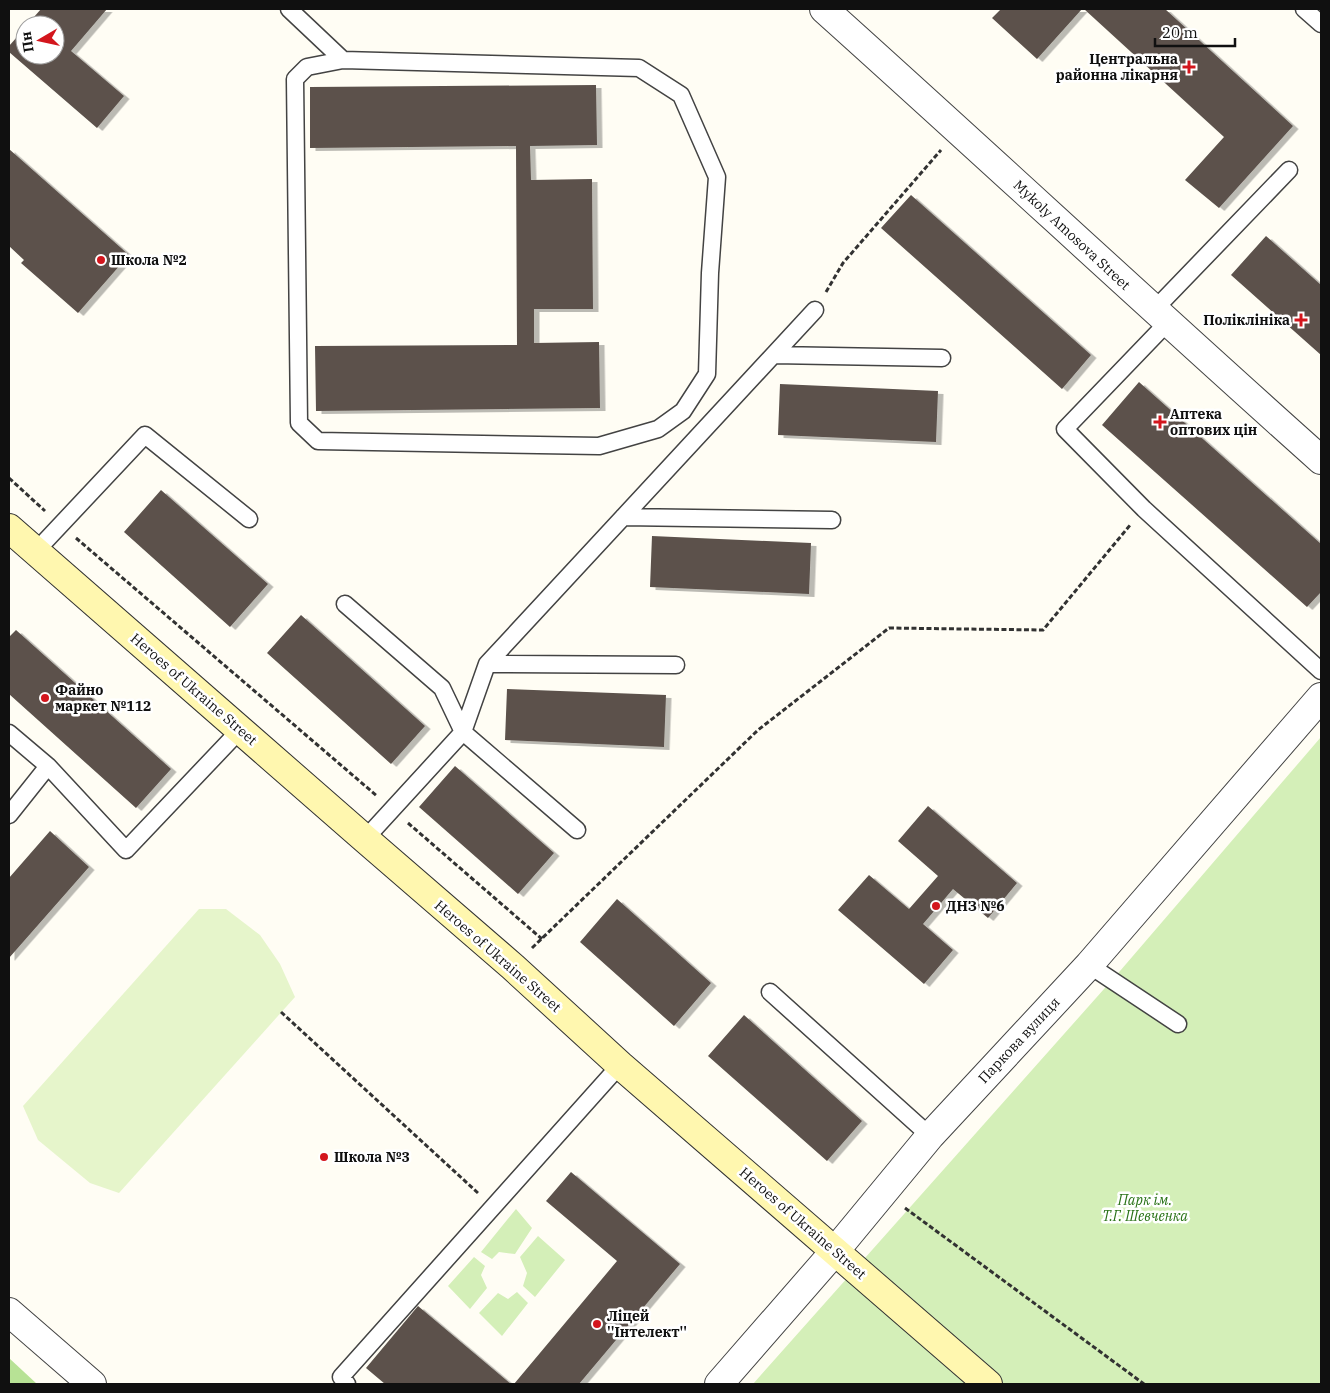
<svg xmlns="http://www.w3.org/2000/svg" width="1330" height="1393" font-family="'IBM Plex Serif',serif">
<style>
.green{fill:#d4efb8}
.forest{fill:#b7e295}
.pitch{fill:#e6f5cb}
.building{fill:#5b514b;filter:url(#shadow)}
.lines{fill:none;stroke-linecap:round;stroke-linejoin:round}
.service-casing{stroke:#434343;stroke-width:19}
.minor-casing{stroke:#434343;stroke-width:30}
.secondary-casing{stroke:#323232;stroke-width:30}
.path{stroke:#323232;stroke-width:3;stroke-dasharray:5 2.5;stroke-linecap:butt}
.service{stroke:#fff;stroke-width:16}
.minor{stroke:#fff;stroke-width:28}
.secondary{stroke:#fff7af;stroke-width:28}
.poi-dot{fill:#d3161d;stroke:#fff;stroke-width:2}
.labels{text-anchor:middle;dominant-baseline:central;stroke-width:5;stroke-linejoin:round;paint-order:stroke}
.poi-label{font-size:14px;font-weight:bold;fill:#101010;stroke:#fff;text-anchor:start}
.street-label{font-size:14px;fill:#101010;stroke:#fff}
.park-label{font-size:14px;font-style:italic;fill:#297217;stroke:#fff}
</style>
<defs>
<filter id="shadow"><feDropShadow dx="5.5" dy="3" stdDeviation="0" flood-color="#0004"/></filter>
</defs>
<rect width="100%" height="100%" fill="#fffdf4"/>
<path class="green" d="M1321,737V1384H753L1120,971Z
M516,1209L532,1228L515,1254L499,1252L492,1259L481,1252Z
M538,1236L565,1260L535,1297L523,1286L527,1273L520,1257Z
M474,1257L485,1266L481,1275L487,1288L470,1309L448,1286Z
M517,1292L528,1303L502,1336L479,1313L498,1293L508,1299Z"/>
<path class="forest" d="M9,1358L37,1384H9Z"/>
<path class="pitch" d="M199,909H226L260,935L280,964L295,997L119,1193L90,1183L38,1140L23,1106Z"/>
<path class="building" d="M41,9H107L71,51L124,96L97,128L9,52V46L25,28V55H55V25H27Z
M1001,9H1082L1037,59L992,18Z
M1084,9H1165L1293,126L1219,208L1185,180L1224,137Z
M596,85L597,145L530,146L531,180L592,179L593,309H534V343L599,342L600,408L316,411L315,346L517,345L516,146L310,148V87Z
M9,149L129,255L78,313L21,263L24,260L9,246Z
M911,195L1091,355L1062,389L881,228Z
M1266,236L1321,285V355L1231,275Z
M1139,382L1321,544V592L1307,607L1102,425Z
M780,384L938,391L936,442L778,435Z
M161,490L268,584L230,627L124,532Z
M652,536L811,543L809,594L650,587Z
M301,615L425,726L391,764L267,653Z
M16,630L171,769L136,808L9,694V637Z
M507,689L666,695L664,747L505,740Z
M455,766L554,853L518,894L419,807Z
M928,806L1017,883L988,918L953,889L923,924L953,950L924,984L838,910L869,875L909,909L938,876L898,841Z
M50,831L89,867L9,958V878Z
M617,899L711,983L674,1026L580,942Z
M744,1015L862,1121L827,1161L708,1056Z
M571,1172L680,1264L579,1384H514L617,1261L546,1201Z
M418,1306L511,1384H385L366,1368Z"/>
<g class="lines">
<g class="service-casing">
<path id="service" d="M289,9L343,60L639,68L681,95L717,177L710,273L707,374L683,411L658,429L599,446L318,441L299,423L295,79L307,67L343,60
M1304,9L1321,24
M1154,310L1289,170
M1167,323L1065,429L1144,509L1321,671
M774,355L942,358
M623,517L832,520
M36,551L145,435L249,519
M345,604L442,688L463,732L577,830
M487,664L676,665
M9,733L48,766
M9,815L48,766L126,850L240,730
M365,839L463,732L487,664L815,310
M1089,965L1178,1024
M770,992L930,1136
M347,1384L341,1377L620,1065"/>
</g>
<g class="minor-casing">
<path id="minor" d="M824,9C990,158 1154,311 1321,460
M9,1312L92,1384
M719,1384L835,1251L930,1136L1089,965L1321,697"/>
</g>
<g class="secondary-casing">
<path id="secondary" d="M9,528L365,839L513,967L620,1065L988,1384"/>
</g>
<path class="path" d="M826,292L843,263L941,150
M9,478L45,511
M76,538L377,796
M408,823L542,939
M532,948L758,730L889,628L1043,630L1131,524
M281,1012L478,1193
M905,1208L1144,1384"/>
<use href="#service" class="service"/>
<use href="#minor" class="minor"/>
<use href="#secondary" class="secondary"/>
</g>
<g class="poi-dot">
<path d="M1186.5 59.5h5v5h5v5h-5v5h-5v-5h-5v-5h5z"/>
<circle cx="101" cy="260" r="5"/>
<path d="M1298.5 312.5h5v5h5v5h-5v5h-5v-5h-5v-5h5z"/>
<path d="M1157.5 414.5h5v5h5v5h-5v5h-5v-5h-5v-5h5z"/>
<circle cx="45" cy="698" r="5"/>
<circle cx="936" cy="906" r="5"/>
<circle cx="324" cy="1157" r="5"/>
<circle cx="597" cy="1324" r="5"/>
</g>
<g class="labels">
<g class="poi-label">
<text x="1178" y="59" text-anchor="end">Центральна<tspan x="1178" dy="16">районна лікарня</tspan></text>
<text x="111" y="260">Школа №2</text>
<text x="1290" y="320" text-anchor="end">Поліклініка</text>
<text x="1170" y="414">Аптека<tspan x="1170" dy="16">оптових цін</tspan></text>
<text x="55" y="690">Файно<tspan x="55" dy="16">маркет №112</tspan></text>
<text x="946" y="906">ДНЗ №6</text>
<text x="334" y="1157">Школа №3</text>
<text x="607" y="1316">Ліцей<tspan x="607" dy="16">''Інтелект''</tspan></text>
</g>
<g class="street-label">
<text transform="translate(1072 235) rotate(43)">Mykoly Amosova Street</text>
<text transform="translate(194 689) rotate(41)">Heroes of Ukraine Street</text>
<text transform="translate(498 956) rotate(41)">Heroes of Ukraine Street</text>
<text transform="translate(1019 1040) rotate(-47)">Паркова вулиця</text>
<text transform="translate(803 1223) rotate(41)">Heroes of Ukraine Street</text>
</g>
<g class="park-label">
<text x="1145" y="1200">Парк ім.<tspan x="1145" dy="16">Т.Г. Шевченка</tspan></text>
</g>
</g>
<rect width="1330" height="1393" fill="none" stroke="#101010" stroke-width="20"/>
<g transform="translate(40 40) rotate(261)"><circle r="24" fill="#ffffff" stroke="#9f9f9f"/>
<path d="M0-4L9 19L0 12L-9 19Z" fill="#d3161d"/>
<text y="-8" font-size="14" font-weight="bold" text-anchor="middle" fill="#101010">Пн</text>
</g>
<path d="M1155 38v8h80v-8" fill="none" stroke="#101010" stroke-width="2.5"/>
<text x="1162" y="38" font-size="15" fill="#101010" stroke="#ffffff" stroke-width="4" paint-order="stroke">20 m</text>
</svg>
